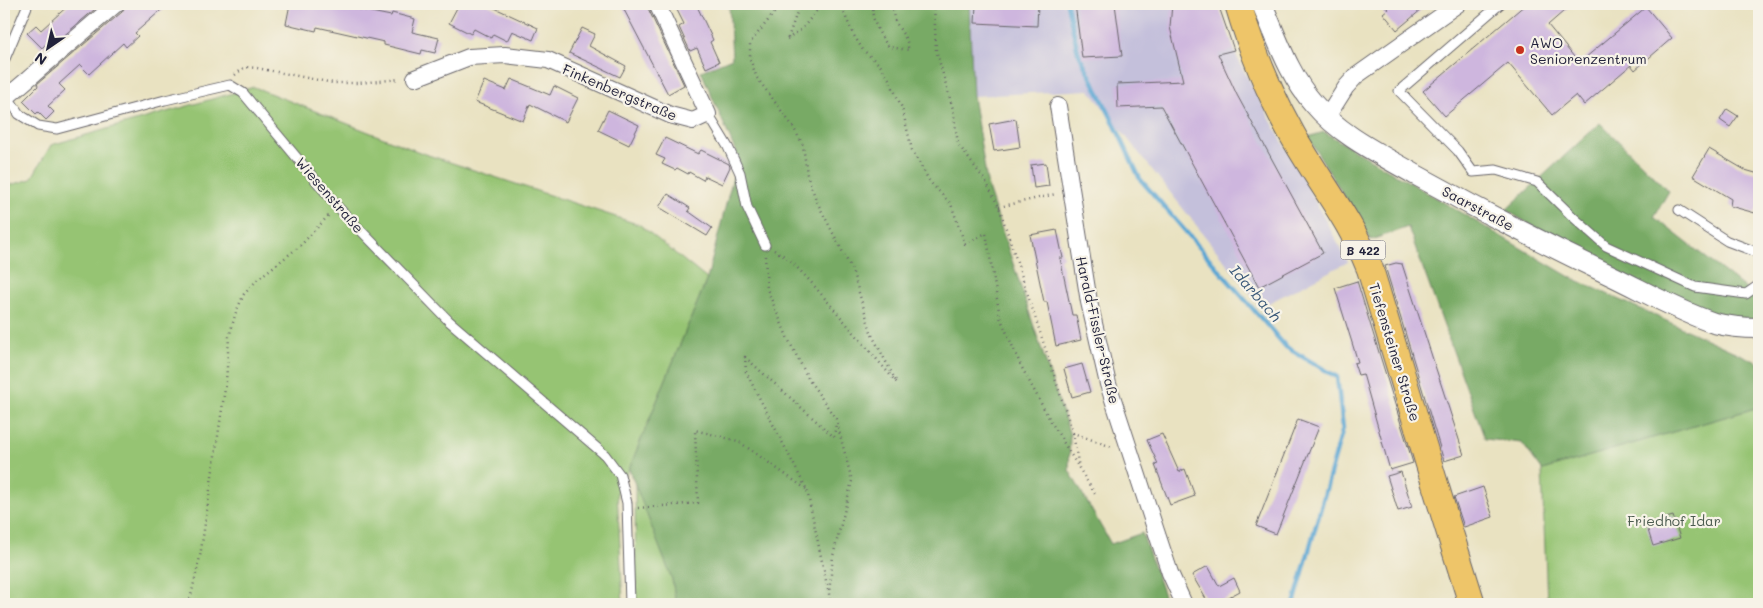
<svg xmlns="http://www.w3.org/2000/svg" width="1763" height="608" font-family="Mali,sans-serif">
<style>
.industrial{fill:#c4c0db}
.green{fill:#96c473;stroke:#5c7357}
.forest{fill:#78aa65;stroke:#4d6650}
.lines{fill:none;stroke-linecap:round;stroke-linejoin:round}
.stream{stroke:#5aa6d3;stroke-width:4.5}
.building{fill:#ceb6de}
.service-casing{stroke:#68656a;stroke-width:11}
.minor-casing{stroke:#68656a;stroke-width:18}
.tertiary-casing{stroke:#68656a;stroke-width:22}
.primary-casing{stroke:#68656a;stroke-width:28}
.path{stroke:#68656a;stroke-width:2.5;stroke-dasharray:1 4;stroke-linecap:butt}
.service{stroke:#fff;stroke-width:9}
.minor{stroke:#fff;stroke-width:16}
.tertiary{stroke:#fff;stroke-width:20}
.primary{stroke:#eec569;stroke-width:26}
.poi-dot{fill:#c8321e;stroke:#f7f3e8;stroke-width:2}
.labels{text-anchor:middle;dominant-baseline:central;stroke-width:4.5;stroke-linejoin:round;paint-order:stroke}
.shield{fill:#f7f3e8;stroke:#62616f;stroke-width:1}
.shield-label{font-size:12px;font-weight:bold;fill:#22223b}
.poi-label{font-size:14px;fill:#22223b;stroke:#f7f3e8;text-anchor:start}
.street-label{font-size:14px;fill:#22223b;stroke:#f7f3e8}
.park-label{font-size:14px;fill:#4b5b4f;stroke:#f7f3e8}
.water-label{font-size:15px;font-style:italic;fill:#385778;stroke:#f7f3e8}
</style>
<rect width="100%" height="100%" fill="#f7f3e8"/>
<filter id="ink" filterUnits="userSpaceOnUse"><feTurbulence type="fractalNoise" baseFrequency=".02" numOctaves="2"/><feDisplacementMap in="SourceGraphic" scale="10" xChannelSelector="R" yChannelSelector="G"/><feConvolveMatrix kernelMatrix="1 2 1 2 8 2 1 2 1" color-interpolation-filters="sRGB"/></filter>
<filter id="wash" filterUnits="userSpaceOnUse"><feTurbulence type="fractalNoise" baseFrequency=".0096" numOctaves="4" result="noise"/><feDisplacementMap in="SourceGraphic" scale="20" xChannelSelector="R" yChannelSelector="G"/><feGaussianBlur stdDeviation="1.12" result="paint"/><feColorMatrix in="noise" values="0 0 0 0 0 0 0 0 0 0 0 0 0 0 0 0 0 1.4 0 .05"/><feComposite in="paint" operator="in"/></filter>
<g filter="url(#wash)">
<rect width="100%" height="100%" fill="#e9e2c1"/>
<path class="industrial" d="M969,4H1218L1239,62L1348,262L1261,307L1089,90L973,96Z"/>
<path class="green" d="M254,87L422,153L640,225L707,279L629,469L617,492L623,604H4V187L31,179L51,145Z
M1759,407V604H1547L1542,470Z
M635,483L672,579L676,604H636Z"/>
<path class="forest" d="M729,4H969L973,96L988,188L1070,435L1069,470L1111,544L1142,533L1167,604H676L672,579L629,469L707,279L738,157L701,71L732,58Z
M1600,123L1669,191L1654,217L1759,299V320L1717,318L1593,263L1506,210Z
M1324,132L1570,277L1759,363V407L1542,470L1522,443L1485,439L1408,227L1371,240L1308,137Z"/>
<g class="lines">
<path class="stream" d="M1067,4L1078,52L1113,121L1140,179L1286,347L1337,377L1343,428L1294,604"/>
</g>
<g id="blocks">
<path class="building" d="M70,4H101L54,44L50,40L42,48L27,33L36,25L41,30Z
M126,4H168L135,33L138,36L126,47L123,43L89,74L80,65L59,84L65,90L48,106L54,112L46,120L38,112L36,114L23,101L38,86L37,84L122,12Z
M290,4H332L391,16L392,13L415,19L412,32L439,38L435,53L422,50L421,54L384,45V42L317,27L316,31L286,24Z
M459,4H486L538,28L533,40L512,31L507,41L493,34L491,38L474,29L471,34L449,23Z
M621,4H646L684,85L668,94Z
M674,4H696L713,40L710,42L719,62L706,68L697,48L690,51L679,27L684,24Z
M976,4H1038L1037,26L975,23Z
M1075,4H1115L1122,56L1082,58Z
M1172,4H1218L1234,50L1218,54L1237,95L1323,253L1259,287L1161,106L1118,108L1117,84L1183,81L1170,27Z
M1383,4H1428L1397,30L1383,13L1388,9Z
M1526,4H1572L1548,25L1579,63L1646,7L1672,38L1635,70L1631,65L1584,105L1576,95L1552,115L1508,63L1445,116L1423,91Z
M582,28L595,34L589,46L626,66L620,77L569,53Z
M511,79L550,95L554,86L578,98L566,122L530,104L523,121L475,102L484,81L506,90Z
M1727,109L1738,116L1730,127L1720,120Z
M608,110L639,125L629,145L598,130Z
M1016,119L1020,147L994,151L989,124Z
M665,138L698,154L701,150L729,164L730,167L722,184L705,176L703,180L689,172L688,174L677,168L675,170L662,164L665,159L656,155Z
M1709,149L1745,170L1759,174V207H1757L1755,213L1730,206L1731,199L1693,176Z
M1046,163L1049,186L1034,188L1031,165Z
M668,194L690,208L688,211L712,228L707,236L659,207Z
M1057,230L1063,258H1060L1072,315H1076L1081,340L1056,346L1047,302H1044L1030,235Z
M1396,263L1402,264L1464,455L1444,461L1385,266Z
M1357,281L1413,463L1390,470L1363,374L1358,375L1354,363L1358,362L1335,288Z
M1082,364L1090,392L1072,397L1064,369Z
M1298,419L1319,427L1276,534L1256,526Z
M1162,434L1179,472L1185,469L1195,496L1170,505L1155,465L1158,464L1147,440Z
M1401,472L1412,507L1398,511L1387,476Z
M1483,487L1493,517L1464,527L1454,497Z
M1673,516L1680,538L1653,546L1646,524Z
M1208,566L1219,586L1234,578L1240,591L1216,604H1209L1192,575Z"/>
</g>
</g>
<g filter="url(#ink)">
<use href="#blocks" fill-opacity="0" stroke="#68656a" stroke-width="1"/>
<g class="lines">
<g class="service-casing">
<path id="service" d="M1500,4L1399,91L1458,151L1473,172L1496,170L1537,182L1572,216L1606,246L1695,287L1746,294L1759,285
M4,61L28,4
M6,94L19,114L38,126L57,129L165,100L230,85L243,93L337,206L449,321L605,455L620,475L627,503L630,604
M708,114L728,147L740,173L747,207L765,245
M1679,210L1727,241L1759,253"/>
</g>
<g class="minor-casing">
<path id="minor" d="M415,78L469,57L505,55L548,60L670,115L693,121L708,114L657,4
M7,97L116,4
M1058,106L1089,302L1108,384L1156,531L1170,573L1184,604
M1327,117L1346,87L1356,76L1458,4"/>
</g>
<g class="tertiary-casing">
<path id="tertiary" d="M1262,4C1277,38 1289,76 1314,104C1341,136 1380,154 1416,175C1479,210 1543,243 1608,274C1642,290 1678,311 1714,323C1730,327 1744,328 1759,328"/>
</g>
<g class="primary-casing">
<path id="primary" d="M1238,4C1251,48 1269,93 1292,134C1317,179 1351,220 1370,269L1444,514L1472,604"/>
</g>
<path class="path" d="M842,4L841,6L853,34L863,50L880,65L889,79L902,108L912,150L930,182L951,204L965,244L986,233L1000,317L1021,366L1050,420L1079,468
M873,4C870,19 880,36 889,47L909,50C908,48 908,45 907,42C903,30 887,18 896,4
M934,4L936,50L953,109L958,144L986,182L999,207L1073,433L1112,447
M788,38L800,4
M787,39L802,29L822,4
M235,75L245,67L257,68L333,83H359L400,79
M999,207L1056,194
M774,250L789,259L810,281L897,383L872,335L852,270L816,200L807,174L803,145L792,125L757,78L750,59V43L774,13L778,4
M765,256L767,289L788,339L809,380L836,419L852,481L833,556L829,593L830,604
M1073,433L1079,468L1095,494
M638,508L698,503L695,430L738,441L806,489
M828,590L807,490L746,372L745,357L834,437L836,423
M189,604L200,557L226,382L229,337L236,312L244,294L259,278L300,246L330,214"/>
<use href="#service" class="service"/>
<use href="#minor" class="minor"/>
<use href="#tertiary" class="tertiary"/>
<use href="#primary" class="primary"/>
</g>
</g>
<circle class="poi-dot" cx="1520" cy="50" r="5"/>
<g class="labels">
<rect class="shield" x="1340.5" y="240.5" width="45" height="19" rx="4"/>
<g class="shield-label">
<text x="1363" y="250">B 422</text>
</g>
<g class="poi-label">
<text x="1530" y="42">AWO<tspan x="1530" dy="16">Seniorenzentrum</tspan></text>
</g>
<g class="street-label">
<text transform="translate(620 92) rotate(23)">Finkenbergstraße</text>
<text transform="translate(330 195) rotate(49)">Wiesenstraße</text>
<text transform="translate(1478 208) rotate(28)">Saarstraße</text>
<text transform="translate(1098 330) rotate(77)">Harald-Fissler-Straße</text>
<text transform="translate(1395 352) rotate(73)">Tiefensteiner Straße</text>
</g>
<g class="park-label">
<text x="1674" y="520">Friedhof Idar</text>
</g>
<g class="water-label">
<text transform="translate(1256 293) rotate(49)">Idarbach</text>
</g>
</g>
<rect width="1763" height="608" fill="none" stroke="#f7f3e8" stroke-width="20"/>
<g transform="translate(48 48) rotate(214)" stroke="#f7f3e8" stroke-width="4" paint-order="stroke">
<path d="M0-4L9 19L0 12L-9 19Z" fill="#22223b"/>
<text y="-8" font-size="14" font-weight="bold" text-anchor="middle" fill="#22223b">N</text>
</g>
</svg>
